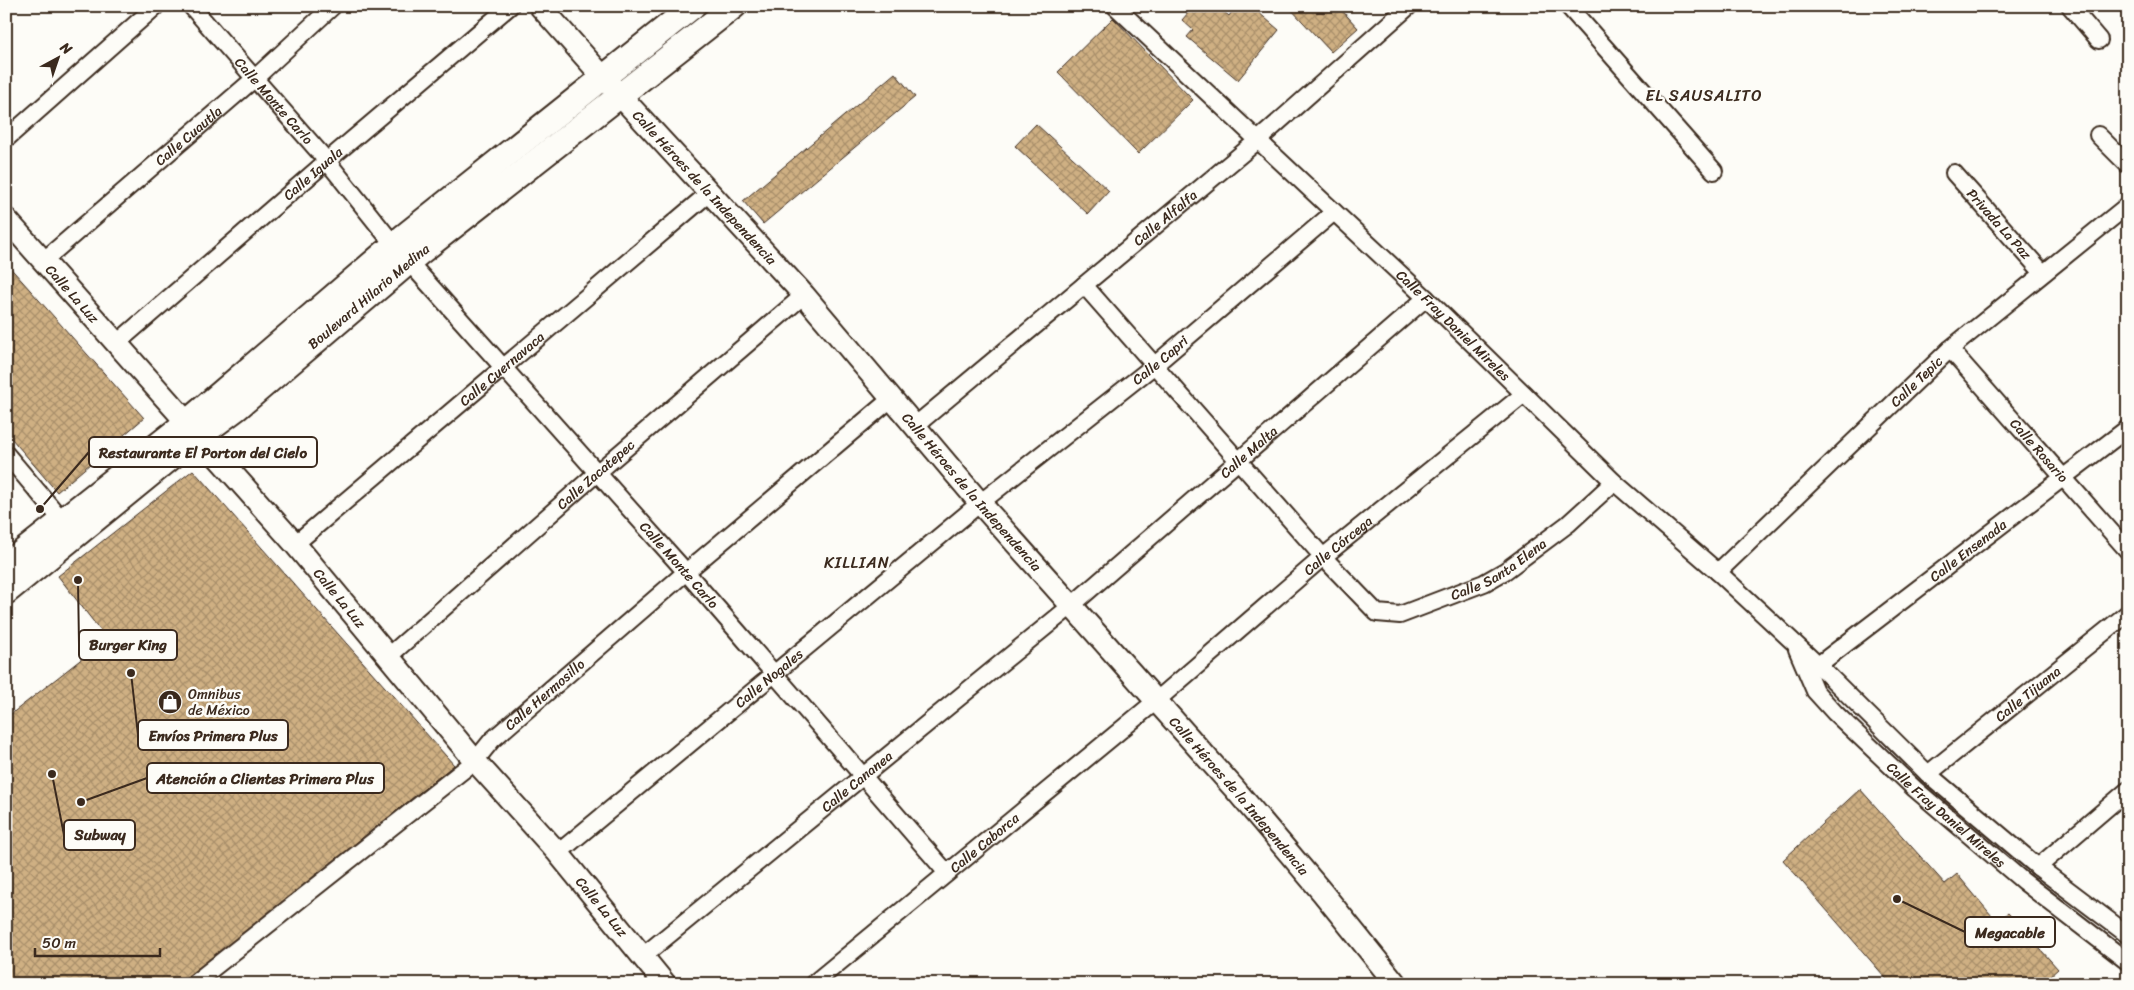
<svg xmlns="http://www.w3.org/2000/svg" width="2134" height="990" font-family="Sriracha,sans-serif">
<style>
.building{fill:url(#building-cross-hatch);stroke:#3b2a1e}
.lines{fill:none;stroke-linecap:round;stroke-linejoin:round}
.minor-casing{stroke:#3b2a1e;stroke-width:20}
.tertiary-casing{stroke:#3b2a1e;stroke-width:25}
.secondary-casing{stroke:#3b2a1e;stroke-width:28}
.minor{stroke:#fdfcf7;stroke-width:16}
.tertiary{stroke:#fdfcf7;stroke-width:21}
.secondary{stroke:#fdfcf7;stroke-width:24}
.labels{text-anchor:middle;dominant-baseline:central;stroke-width:5;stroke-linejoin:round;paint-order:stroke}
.street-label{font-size:14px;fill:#3b2a1e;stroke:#fdfcf7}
.poi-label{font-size:14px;fill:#3b2a1e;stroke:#fdfcf7;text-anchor:start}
.quarter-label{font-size:16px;letter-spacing:1px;fill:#3b2a1e;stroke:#fdfcf7}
.leader{fill:none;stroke:#3b2a1e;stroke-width:2}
.callout-dot{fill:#3b2a1e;stroke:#fdfcf7;stroke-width:2}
.callout{fill:#fdfcf7;stroke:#3b2a1e;stroke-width:2}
.callout-label{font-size:15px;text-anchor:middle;font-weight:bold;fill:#3b2a1e}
</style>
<defs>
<pattern id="building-cross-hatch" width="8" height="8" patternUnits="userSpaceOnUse" patternTransform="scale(1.25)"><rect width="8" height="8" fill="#cfb083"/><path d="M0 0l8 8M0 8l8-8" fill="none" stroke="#a98f6b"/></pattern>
</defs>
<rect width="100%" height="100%" fill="#fdfcf7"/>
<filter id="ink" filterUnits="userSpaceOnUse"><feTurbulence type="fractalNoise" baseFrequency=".02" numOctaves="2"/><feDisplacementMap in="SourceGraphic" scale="10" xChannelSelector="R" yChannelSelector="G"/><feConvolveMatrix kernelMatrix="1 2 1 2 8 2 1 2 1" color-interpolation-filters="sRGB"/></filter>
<g filter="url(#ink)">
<path class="building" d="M1194,6H1217L1229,16L1236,6H1251L1279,30L1238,80L1187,37L1193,30L1182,20Z
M1288,6H1338L1358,28L1331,52Z
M1113,18L1193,100L1138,154L1058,72Z
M895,73L915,97L763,224L743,201Z
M1036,124L1109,191L1088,214L1015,146Z
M6,263L144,418L57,492L6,432Z
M193,470L454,765L180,984H6V718L107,639L58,576Z
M1860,789L1945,884L1957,874L1997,922L2008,913L2058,969L2041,984H1891L1783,860Z"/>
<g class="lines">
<g class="minor-casing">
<g id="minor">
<path id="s1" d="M191,6L327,161L394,245"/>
<path id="s2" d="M1115,6L1426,298L1614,482L1718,572L1818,665L1928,774L2038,867L2128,935"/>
<path d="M1568,6L1714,171"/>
<path d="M2070,6L2099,40"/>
<path d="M2098,135L2128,165"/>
<path d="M6,139L156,6"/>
<path id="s3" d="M1954,173L2043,273"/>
<path id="s4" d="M43,261L254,79L333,6"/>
<path id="s5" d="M409,262L686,572L947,873"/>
<path id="s6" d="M1084,285L1323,557L1377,613L1400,615L1484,583L1505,571L1568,524L1614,482"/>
<path id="s7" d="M117,343L327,161L510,6"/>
<path id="s8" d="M1950,349L2128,551"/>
<path id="s9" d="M916,425L1257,141L1409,6"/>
<path d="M6,454L61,519"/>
<path id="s10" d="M295,544L709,193"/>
<path id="s11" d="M1718,572L1950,349L2128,205"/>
<path id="s12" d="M1797,649L1815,691L1835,713L1915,789L2023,881L2128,962"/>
<path id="s13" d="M389,656L598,472L804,295"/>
<path id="s14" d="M1809,672L2128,428"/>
<path id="s15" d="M1928,774L2128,613"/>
<path id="s16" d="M558,853L980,503L1156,364L1334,212"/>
<path d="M2038,867L2128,790"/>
<path id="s17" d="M643,956L1071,606L1426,298"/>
<path id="s18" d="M193,984L475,761L492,740L686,572L892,398"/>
<path id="s19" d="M813,984L1156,701L1323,557L1524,394"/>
</g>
</g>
<g class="tertiary-casing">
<g id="tertiary">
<path id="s20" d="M540,6L603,77L804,295L980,503L1234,788L1322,892L1396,984"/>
<path id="s21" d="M6,219L295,544L475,761L558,853L665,984"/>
</g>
</g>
<g class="secondary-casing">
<g id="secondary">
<path d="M6,565L186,423L402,238L693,6"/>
<path id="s22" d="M6,592L179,451L237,408L418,254L734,6"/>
</g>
</g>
<use href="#minor" class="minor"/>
<use href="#tertiary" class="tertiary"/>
<use href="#secondary" class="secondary"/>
</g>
</g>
<defs>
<g id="shop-disc" transform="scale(1.25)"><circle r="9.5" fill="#3b2a1e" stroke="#fdfcf7"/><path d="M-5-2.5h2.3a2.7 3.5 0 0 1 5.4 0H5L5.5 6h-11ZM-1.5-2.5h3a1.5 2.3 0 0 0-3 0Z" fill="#fff"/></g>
</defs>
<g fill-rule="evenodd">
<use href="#shop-disc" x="170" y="702"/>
</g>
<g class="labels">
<g class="street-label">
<text stroke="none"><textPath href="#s1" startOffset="126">Calle Monte Carlo</textPath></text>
<text stroke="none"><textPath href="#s4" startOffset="192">Calle Cuautla</textPath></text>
<text stroke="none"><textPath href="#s7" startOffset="259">Calle Iguala</textPath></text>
<text stroke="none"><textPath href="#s20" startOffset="245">Calle Héroes de la Independencia</textPath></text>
<text stroke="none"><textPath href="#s9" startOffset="324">Calle Alfalfa</textPath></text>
<text stroke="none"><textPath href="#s3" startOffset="68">Privada La Paz</textPath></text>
<text stroke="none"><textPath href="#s21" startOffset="100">Calle La Luz</textPath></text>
<text stroke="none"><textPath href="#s22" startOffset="468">Boulevard Hilario Medina</textPath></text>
<text stroke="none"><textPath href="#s2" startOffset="465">Calle Fray Daniel Mireles</textPath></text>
<text stroke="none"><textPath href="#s16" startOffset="778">Calle Capri</textPath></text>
<text stroke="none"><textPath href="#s10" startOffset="271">Calle Cuernavaca</textPath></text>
<text stroke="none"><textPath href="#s11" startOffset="275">Calle Tepic</textPath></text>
<text stroke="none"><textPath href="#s8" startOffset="135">Calle Rosario</textPath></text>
<text stroke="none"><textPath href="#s17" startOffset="788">Calle Malta</textPath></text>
<text stroke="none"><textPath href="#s13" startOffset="275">Calle Zacatepec</textPath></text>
<text stroke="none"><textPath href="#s20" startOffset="650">Calle Héroes de la Independencia</textPath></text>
<text stroke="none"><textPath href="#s19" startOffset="684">Calle Córcega</textPath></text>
<text stroke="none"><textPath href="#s14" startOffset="200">Calle Ensenada</textPath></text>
<text stroke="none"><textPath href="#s5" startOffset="406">Calle Monte Carlo</textPath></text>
<text stroke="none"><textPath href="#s6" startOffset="572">Calle Santa Elena</textPath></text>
<text stroke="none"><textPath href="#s21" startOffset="505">Calle La Luz</textPath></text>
<text stroke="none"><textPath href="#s16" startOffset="274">Calle Nogales</textPath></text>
<text stroke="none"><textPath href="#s18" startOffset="456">Calle Hermosillo</textPath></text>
<text stroke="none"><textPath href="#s15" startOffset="128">Calle Tijuana</textPath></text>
<text stroke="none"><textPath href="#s17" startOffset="276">Calle Cananea</textPath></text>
<text stroke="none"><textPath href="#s20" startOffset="1055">Calle Héroes de la Independencia</textPath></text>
<text stroke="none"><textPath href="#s12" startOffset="226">Calle Fray Daniel Mireles</textPath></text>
<text stroke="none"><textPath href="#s19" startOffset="222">Calle Caborca</textPath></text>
<text stroke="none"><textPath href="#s21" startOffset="910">Calle La Luz</textPath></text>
</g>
<g class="poi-label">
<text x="188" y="694">Omnibus<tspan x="188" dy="16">de México</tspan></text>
</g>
<g class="quarter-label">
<text x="1704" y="95">EL SAUSALITO</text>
<text x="857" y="562">KILLIAN</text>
</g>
</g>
<path class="leader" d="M40 509L89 452M78 580L79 645M131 673L138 735M81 802L147 778M52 774L64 835M1897 899L1965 932"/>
<g class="callout-dot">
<circle cx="40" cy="509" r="5"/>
<circle cx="78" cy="580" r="5"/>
<circle cx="131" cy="673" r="5"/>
<circle cx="81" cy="802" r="5"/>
<circle cx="52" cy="774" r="5"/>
<circle cx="1897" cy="899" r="5"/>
</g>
<g class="callout">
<rect x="89" y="437" width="228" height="30" rx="5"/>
<rect x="79" y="630" width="98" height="30" rx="5"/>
<rect x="138" y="720" width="150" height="30" rx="5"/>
<rect x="147" y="763" width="237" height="30" rx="5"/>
<rect x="64" y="820" width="71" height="30" rx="5"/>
<rect x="1965" y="917" width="90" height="30" rx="5"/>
</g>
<g class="callout-label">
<text x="203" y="458">Restaurante El Porton del Cielo</text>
<text x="128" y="650">Burger King</text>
<text x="213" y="741">Envíos Primera Plus</text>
<text x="265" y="784">Atención a Clientes Primera Plus</text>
<text x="100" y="840">Subway</text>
<text x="2010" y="938">Megacable</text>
</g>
<rect width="2134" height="990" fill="none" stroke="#fdfcf7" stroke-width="25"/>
<rect x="12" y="12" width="2109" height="965" fill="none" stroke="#3b2a1e" stroke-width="2" filter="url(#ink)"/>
<g transform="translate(58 58) rotate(40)" stroke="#fdfcf7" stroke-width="4" paint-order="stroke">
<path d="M0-4L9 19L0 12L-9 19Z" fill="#3b2a1e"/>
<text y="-8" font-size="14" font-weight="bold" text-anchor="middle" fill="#3b2a1e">N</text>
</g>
<path d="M35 948v8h125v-8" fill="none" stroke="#3b2a1e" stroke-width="2.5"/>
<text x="42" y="948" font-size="15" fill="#3b2a1e" stroke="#fdfcf7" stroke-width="4" paint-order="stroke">50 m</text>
</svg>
